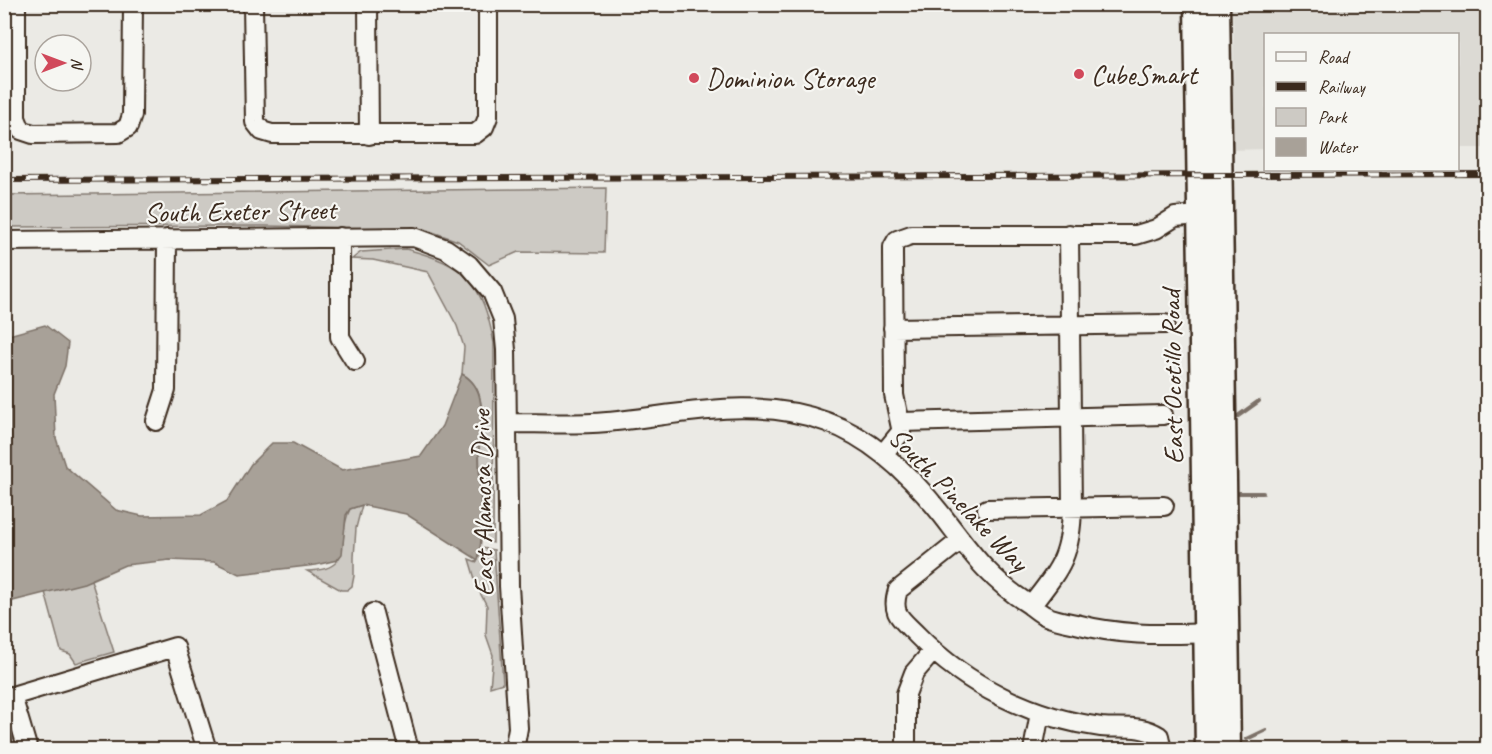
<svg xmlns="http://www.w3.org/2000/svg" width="1492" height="754" font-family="Caveat,sans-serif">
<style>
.built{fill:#dcdad4}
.green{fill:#cdcac4;stroke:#847a71;stroke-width:1.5}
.water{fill:#a8a198;stroke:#7c7167;stroke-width:1.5}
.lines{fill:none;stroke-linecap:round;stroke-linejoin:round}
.stream{stroke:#7c7167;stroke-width:4}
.minor-casing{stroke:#3b2a1e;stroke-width:22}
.major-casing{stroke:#3b2a1e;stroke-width:27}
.minor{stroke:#f6f6f2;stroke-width:18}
.major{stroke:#f6f6f2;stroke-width:22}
.rail-casing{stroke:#3b2a1e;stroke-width:6}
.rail{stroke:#f6f6f2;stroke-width:4;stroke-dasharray:11;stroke-linecap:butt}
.poi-dot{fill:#d1495b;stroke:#f6f6f2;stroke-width:2}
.labels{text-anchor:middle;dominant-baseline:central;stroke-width:4.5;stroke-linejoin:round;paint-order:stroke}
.poi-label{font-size:28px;fill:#3b2a1e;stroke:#f6f6f2;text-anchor:start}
.street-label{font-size:28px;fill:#3b2a1e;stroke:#f6f6f2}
</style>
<rect width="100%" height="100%" fill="#ebeae5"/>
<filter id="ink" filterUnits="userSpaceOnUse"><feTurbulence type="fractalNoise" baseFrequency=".0167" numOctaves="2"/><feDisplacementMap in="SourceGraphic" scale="12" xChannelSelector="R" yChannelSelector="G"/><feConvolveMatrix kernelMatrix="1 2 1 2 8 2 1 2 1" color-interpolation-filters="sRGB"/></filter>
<g filter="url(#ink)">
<path class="built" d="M1230,5H1487V148H1458V34H1266L1265,149L1229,150L1234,72L1233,16Z"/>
<path class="green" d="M606,188L604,253L518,252L489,265L458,241L424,229L265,226L5,227L4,195Z
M406,249C467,265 482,282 494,343L493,543L482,539L479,447C483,423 487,387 462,374L464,347L457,326L428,272L373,260L352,259L361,252Z
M362,505L356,528L354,557V576L352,586L347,590H341L307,571C357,570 335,539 350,509Z
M481,548L494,550L503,683L490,687L493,655L486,635L487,606L478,589L469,559L477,562Z
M91,580L114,652L76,663L70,654L61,651L45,592Z"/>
<path class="water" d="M45,325L68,343L65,366L54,394L56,438L65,466L116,510L142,516L201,515L227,501L251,464L272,443H293L342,470L421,456L442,426L462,374C471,379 478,388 480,399C484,416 479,433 479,449C478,486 486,524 478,560L406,514L362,505L350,509L346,515L342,554L337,560L316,565L239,574L214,562L170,560L125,565L84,583L5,603V336Z"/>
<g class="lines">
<path class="stream" d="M1238,416L1259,401
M1239,493H1263
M1247,739L1266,730"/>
<g class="minor-casing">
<path id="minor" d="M16,4V118L21,130L33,134L118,133L128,127L132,115L133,4
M253,4L255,122L262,131L272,134H475L484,127L488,117V4
M368,4L369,135
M340,237V337L355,361
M4,241L414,237L446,249L469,265L492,292L503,319L506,350L509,586L518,728L514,750
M893,328L1165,324
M156,421L166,390L167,239
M901,422L1163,415
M507,423C540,423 574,425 607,422C680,415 756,395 827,422C874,439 912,477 942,515C970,551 988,578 1027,603C1033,607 1039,613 1046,616C1055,620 1066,622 1076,624C1126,637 1166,634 1216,633
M883,454L901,432V428L894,395L893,254V247L897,240L911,235H1136L1156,229L1175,217L1200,215
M987,509L1164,506
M961,540L898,590C890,615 902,619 918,636C966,685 1032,718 1101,727C1121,729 1141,724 1159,736L1162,750
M1031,606C1060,568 1071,557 1072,507L1069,234
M373,613L409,750
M28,750L12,696L175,647L207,750
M906,750V694L914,673L933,651
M1033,750L1040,713"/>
</g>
<g class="major-casing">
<path id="major" d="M1196,4L1207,750
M1218,4L1229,750"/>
</g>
<use href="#minor" class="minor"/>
<use href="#major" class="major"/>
<g class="rail-casing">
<path id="rail" d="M4,180L1488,174"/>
</g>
<use href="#rail" class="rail"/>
</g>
</g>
<g class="poi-dot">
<circle cx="1079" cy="74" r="6"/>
<circle cx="694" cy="78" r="6"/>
</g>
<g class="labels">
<g class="poi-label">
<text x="1091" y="74">CubeSmart</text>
<text x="706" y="78">Dominion Storage</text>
</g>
<g class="street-label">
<text transform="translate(240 211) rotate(-1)">South Exeter Street</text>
<text transform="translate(1172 377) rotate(-91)">East Ocotillo Road</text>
<text transform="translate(959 499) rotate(46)">South Pinelake Way</text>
<text transform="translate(482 503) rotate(-91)">East Alamosa Drive</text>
</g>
</g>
<rect width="1492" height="754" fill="none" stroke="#f6f6f2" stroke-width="24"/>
<rect x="12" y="12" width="1468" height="730" fill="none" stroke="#3b2a1e" stroke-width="2" filter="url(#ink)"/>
<rect x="1264" y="33" width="195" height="138" fill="#f6f6f2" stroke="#aba49d" stroke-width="1.5"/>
<rect x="1276" y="52" width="30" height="9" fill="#f6f6f2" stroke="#aba49d" stroke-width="1.5"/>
<text x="1318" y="63" font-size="18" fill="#3b2a1e">Road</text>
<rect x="1276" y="82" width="30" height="9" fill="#3b2a1e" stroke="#aba49d" stroke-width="1.5"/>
<text x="1318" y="93" font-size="18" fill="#3b2a1e">Railway</text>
<rect x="1276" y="108" width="30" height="18" fill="#cdcac4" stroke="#aba49d" stroke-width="1.5"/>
<text x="1318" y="123" font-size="18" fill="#3b2a1e">Park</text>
<rect x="1276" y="138" width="30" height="18" fill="#a8a198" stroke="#aba49d" stroke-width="1.5"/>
<text x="1318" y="153" font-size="18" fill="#3b2a1e">Water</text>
<g transform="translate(63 63) rotate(90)"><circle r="28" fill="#f6f6f2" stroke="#aba49d" stroke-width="1.5"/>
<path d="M0-4.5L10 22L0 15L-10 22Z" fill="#d1495b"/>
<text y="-9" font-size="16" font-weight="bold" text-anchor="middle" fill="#3b2a1e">N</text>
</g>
</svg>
